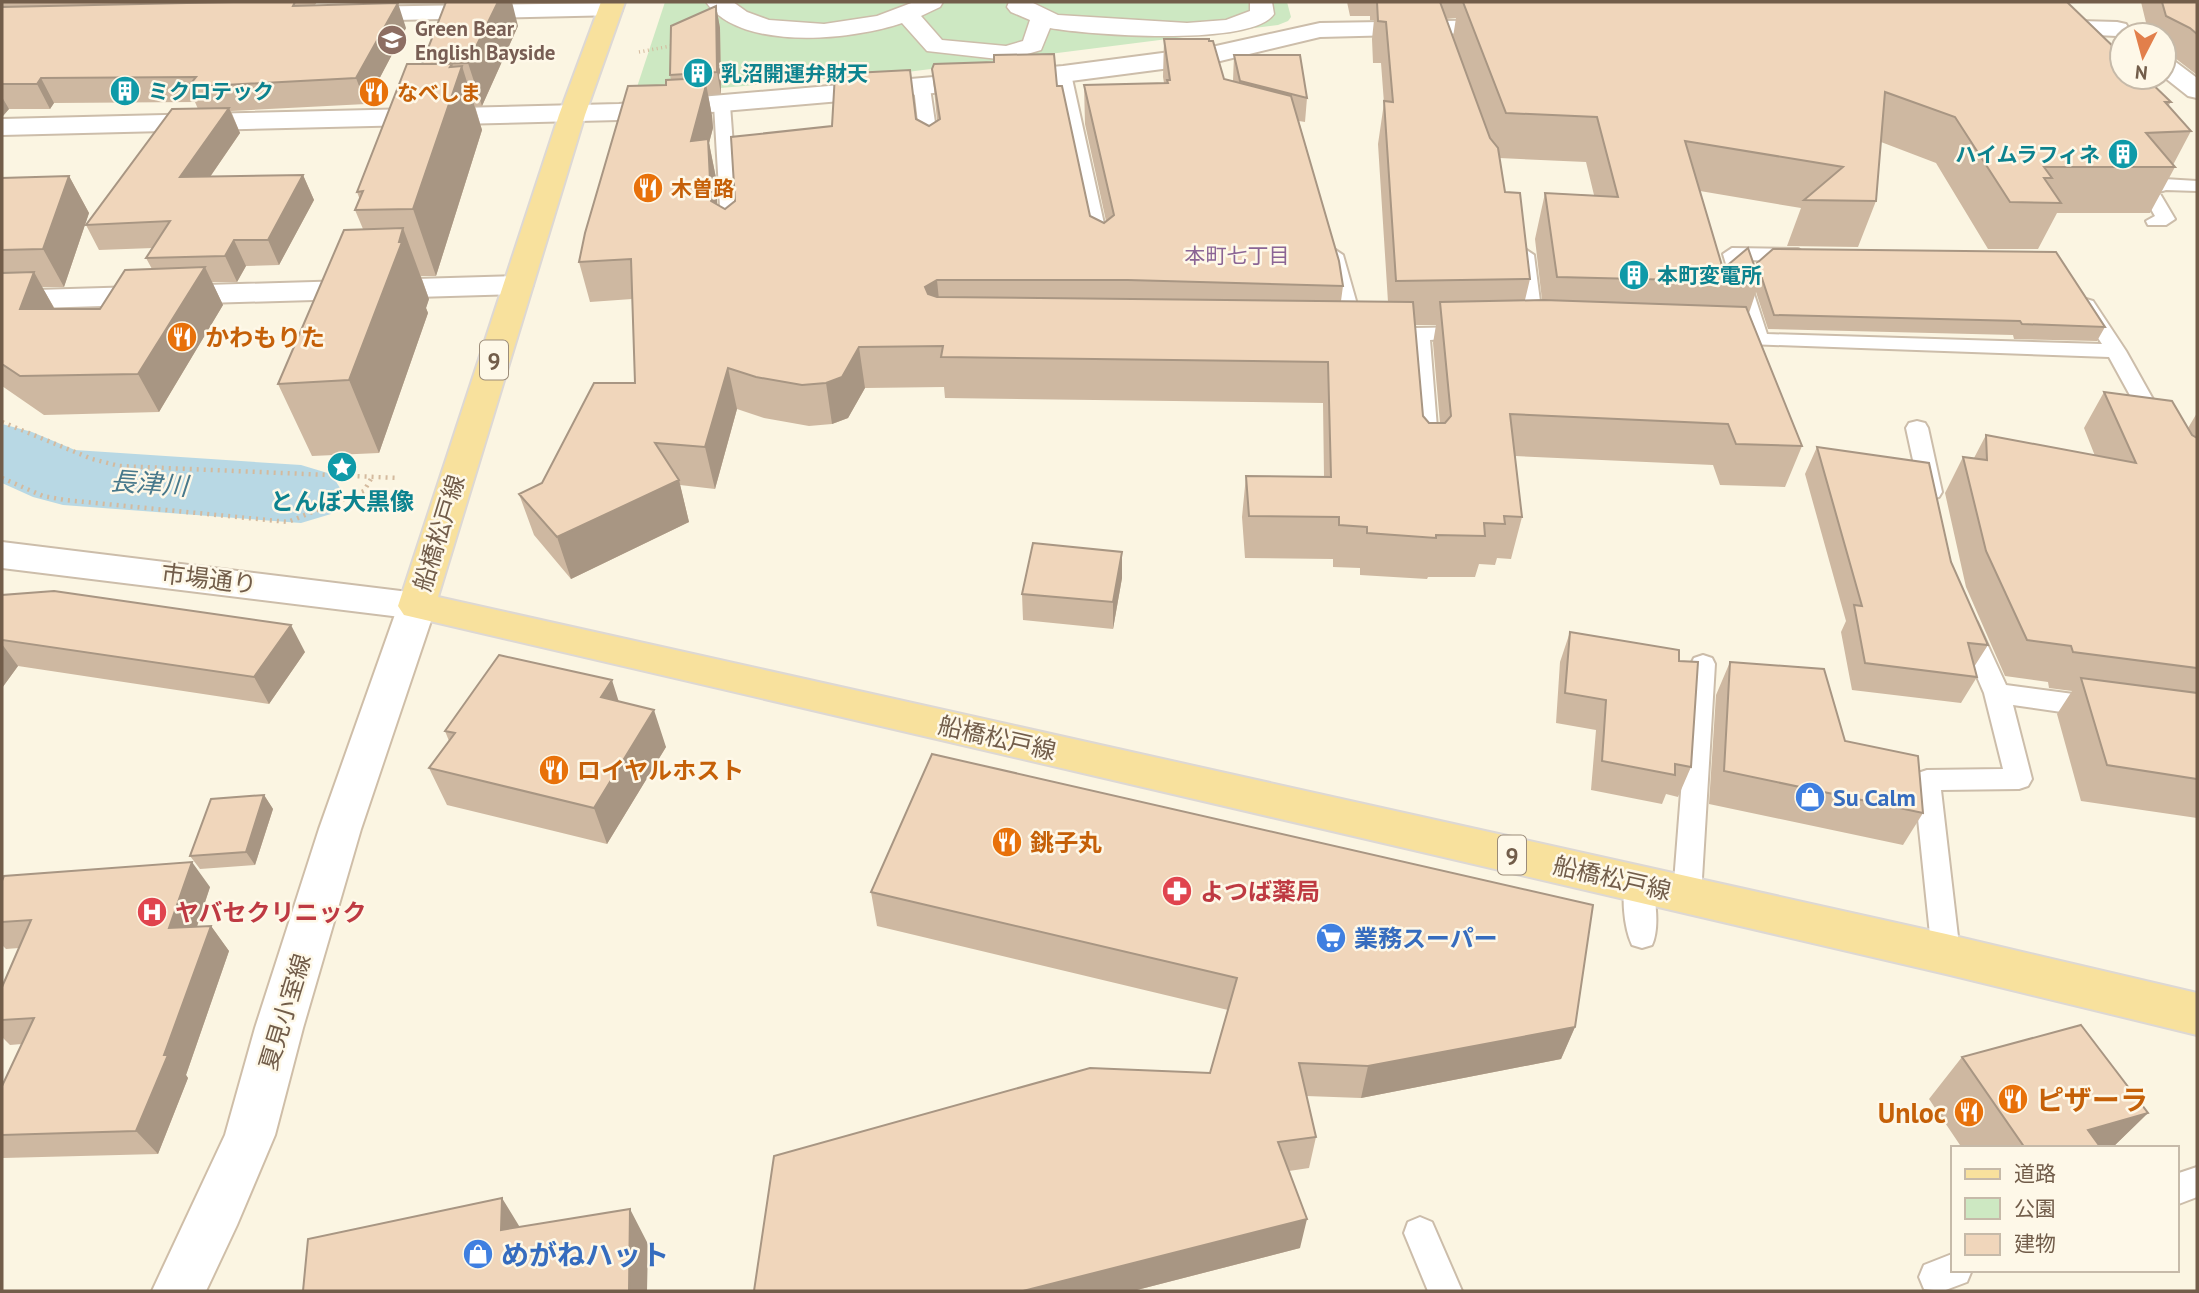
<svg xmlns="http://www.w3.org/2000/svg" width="2199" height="1293" font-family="'PT Sans','Noto Sans JP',sans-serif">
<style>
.green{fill:#cde8c2}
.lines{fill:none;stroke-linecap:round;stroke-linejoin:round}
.river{fill:#b8d8e4;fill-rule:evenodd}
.service-casing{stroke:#ccbdaa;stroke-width:4}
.pedestrian-casing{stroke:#ccbdaa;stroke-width:3}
.minor-casing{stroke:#ccbdaa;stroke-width:4}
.tertiary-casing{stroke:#ccbdaa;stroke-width:4}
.secondary-casing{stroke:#cfbea8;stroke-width:4}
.primary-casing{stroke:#ddd8d4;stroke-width:4}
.path-far1{stroke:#d4ba9e;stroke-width:3.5;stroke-dasharray:1 3.5;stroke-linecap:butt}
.path{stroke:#d4ba9e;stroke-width:4.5;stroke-dasharray:2 5;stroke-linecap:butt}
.service{fill:#fff;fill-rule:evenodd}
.pedestrian{fill:#fff;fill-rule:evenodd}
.minor{fill:#fff;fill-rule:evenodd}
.tertiary{fill:#fff;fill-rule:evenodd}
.secondary{fill:#fff;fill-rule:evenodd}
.primary{fill:#f8e19d;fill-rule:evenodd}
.wall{fill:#ceb8a1;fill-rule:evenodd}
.shaded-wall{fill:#a89683}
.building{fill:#f0d6bb;stroke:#a89683;stroke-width:2}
.labels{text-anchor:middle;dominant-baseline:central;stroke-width:5;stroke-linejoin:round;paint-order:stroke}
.far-education-label{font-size:21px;font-weight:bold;fill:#785e54;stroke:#fef8e8;text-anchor:start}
.far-culture-label{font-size:21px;font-weight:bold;fill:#0d838f;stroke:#fef8e8;text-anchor:start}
.far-food-label{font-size:21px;font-weight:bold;fill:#c56008;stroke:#fef8e8;text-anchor:start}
.far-neighbourhood-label{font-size:21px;fill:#8b6595;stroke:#fef8e8}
.shield{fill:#fef8e8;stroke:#9c8c79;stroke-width:2}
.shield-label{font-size:23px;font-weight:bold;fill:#725d4a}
.food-label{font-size:24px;font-weight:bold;fill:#c56008;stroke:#fef8e8;text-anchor:start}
.culture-label{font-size:24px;font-weight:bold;fill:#0d838f;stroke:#fef8e8}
.street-label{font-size:24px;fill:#725d4a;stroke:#fef8e8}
.shop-label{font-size:24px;font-weight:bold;fill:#366cbe;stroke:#fef8e8;text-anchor:start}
.health-label{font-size:24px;font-weight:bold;fill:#be3a42;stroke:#fef8e8;text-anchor:start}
.water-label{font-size:26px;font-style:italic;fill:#47788b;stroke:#fef8e8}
.near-food-label{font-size:28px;font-weight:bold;fill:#c56008;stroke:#fef8e8;text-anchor:start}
.near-shop-label{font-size:28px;font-weight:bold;fill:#366cbe;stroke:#fef8e8;text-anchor:start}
</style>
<rect width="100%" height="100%" fill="#fbf5e2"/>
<path class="green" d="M665,2H1287L1291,17L1288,21L1278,25L907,72L662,93L637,87Z"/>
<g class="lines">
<path class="river" d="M2,424L32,432L75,450L301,465L331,474L344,494L331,514L301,523L63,505L33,497L2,483Z"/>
<g class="service-casing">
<path id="service" d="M1063,69L1071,74L1110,251L1101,257L1092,251L1055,74Z
M922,83L930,88L940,157L931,162L922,157L914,88Z
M722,100L730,105L740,240L731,246L722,240L714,105Z
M2164,179L2197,181V191L2166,190L2159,192L2175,219L2166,225H2148L2146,221L2155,216L2140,190L2143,186Z
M1732,248L1798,249L1807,255L1798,261L1743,260L1767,334L2102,344L2076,305L2086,299L2093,301L2126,351L2187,460L2197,465V481L2171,470L2109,357L1721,343L1718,339L1721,335L1747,334L1723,254Z
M1334,249L1343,255L1364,329L1468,327L1475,329L1478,333L1475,337L1430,340L1439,453L1436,458H1420L1417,453L1409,340L1349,339L1325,255Z
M1525,249L1534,255L1544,332L1541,336H1527L1524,332L1516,255Z
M1917,421L1925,423L1928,428L1942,492L1939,497L1931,499L1923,497L1920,492L1906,428L1909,423Z
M1968,619L1977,622L2006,685L2096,697L2105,700L2109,707L2105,714L2096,717L2013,705L2032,779L2028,786L2019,789L1941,790L1960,954L1956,963L1946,966L1936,963L1932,954L1914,780L1918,773L1927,770L2003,769L1984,693L1956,628L1959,622Z
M1703,655L1712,658L1715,664L1701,895L1697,903L1687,907L1677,903L1673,895L1691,664L1694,658Z
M1638,872L1648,876C1656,892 1660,928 1652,945L1642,948L1632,945C1624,928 1620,892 1628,876Z
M2197,1167V1197L2176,1205V1174Z
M1420,1217L1432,1222L1462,1291H1428L1404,1233L1408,1222Z
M1952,1254V1270H1972L1967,1282L1943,1291L1924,1289L1919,1277L1924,1265Z"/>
</g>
<g class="pedestrian-casing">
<path id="pedestrian" d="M706,2H733L747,12L769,20L824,24L877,16L914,2H943L940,7L921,16L942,40L1006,46L1023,41L1030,20L1011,12L1007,7L1009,2H1031L1058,15L1187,23L1226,20L1250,11V2H1272L1274,14C1251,47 1089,35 1050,28L1041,50L1007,60L927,51L902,23C852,40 741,52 706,2Z"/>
</g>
<g class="minor-casing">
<path id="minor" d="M610,3L619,5L622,10L619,15L350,21L341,19L338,14L341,9L350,7Z
M2042,20L2117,22L2126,24L2129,29L2126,34L2117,36L2033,32L2030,27L2033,22Z
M2164,57L2173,60L2197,78V98L2188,96L2164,77Z
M518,276L529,279L533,285L529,291L518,294L2,309V291Z"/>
</g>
<g class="tertiary-casing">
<path id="tertiary" d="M1506,20L1515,22L1518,27L1515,32L1320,37L1216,62L1063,82L619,120L2,135V119L619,104L1063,66L1216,46L1320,23Z
M2,542L417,593L430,597L436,606L430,615L417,619L2,568Z"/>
</g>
<g class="secondary-casing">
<path id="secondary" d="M417,593L430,597L436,606L361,829L303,1028L275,1135L237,1225L206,1291H152L225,1135L255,1028L319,829L398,606L404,597Z"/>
</g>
<g class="primary-casing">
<path id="primary" d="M601,2H625L585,115L438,597L1946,934L2197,993V1035L1946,974L404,615L398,606L559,115Z"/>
</g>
<path class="path-far1" d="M639,52L676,45"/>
<path class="path" d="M2,422L92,459L119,466L399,478
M2,478L43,496L65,500L288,522L364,491L372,477"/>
<use href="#service" class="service"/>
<use href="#pedestrian" class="pedestrian"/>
<use href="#minor" class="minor"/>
<use href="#tertiary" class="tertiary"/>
<use href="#secondary" class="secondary"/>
<use href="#primary" class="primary"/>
</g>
<path class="wall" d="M2,2H317L315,5L406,28L366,104L231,111L240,133L210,177L303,175L314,200L279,265L246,266L237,282H212L223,305L159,412L44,415L2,386V178L69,176L89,213L64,287H42L55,309H100L152,269L146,258L153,248L99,250L86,225L198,109L195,102L54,103L50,109H9L2,117Z
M1347,2H2067L2171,102L2168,106L2191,131L2173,165L2175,167L2150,213H2057L2038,249H1988L1936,163L1881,142L1876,201L1858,247L1787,246L1801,208L1700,191L1723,269L1755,268L1757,263L2105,327L2097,341L2014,339L2013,335L1768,329L1756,292L1749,313L1802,446L1785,487L1720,485L1713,465L1515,456L1522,517L1511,559L1497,558L1495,565L1479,564L1475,577H1428L1427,579L1360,575V568L1333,567V559L1245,558L1242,517L1246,476L1324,477L1323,403L945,398L944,387L865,388L848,418L832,424L809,426L764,418L737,409L715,489L680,485L689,522L571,579L534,535L519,494L542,483L635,383L632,299L590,302L579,262L666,85L671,80L670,75L716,6L720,28L721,94L708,95L712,116L713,128L709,143L716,178L717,205L725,209L916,119L929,126L937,120L932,69L1057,86L1090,216L1104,223L1106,221L1085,124L1084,85L1164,83L1163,77L1164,39L1224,79L1233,81L1234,55L1307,98L1305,122L1299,121L1343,286L1341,301L1388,302L1378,144L1384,103L1381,63H1373L1372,39L1374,20H1370V16H1350ZM1456,18L1453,37L1446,19ZM1499,158L1586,162L1594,195L1545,193L1535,239L1542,300H1525L1530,279L1505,192ZM1415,325H1436L1433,343L1440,423H1429L1423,416Z
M2141,2H2197V75L2175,58L2164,52V35H2149Z
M518,26L482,106H475L482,130L436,276H421L429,299L426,308L428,313L379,453L312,456L278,384L363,229L355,210L360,200L357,192L422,64Z
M2104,392L2188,428L2197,413V818L2081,801L2057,714L2072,691L2049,688L2048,682L2005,676L1966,587L1945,493L1963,457L1974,458L1986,435L2095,456L2084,428Z
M1817,447L1951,562L1988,645L1974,667L1977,677L1961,703L1852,690L1841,632L1846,621L1805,474Z
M1122,552V578L1113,629L1023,620L1022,594Z
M2,595L305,652L269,704L18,666L2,688Z
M1570,632L1679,661L1691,767L1678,797L1666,794L1662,804L1591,790L1596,730L1556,723L1560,662Z
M1730,662L1923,813L1903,845L1709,804L1716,695Z
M619,702L666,747L607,844L447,805L429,768L449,741L445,731Z
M264,795L273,809L255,865L200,869L190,856Z
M2,881L210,887L197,927L211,926L229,951L186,1075L188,1078L158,1154L3,1158L2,1156V1086L22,1044L10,1045L2,1037V987L19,948L6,949L2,945Z
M871,892L1575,1027L1561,1059L1361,1098L1306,1096L1316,1137L1309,1168L1289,1171L1300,1248L1133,1291H754L1210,1073L1228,1010L877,926Z
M1962,1057L2148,1113L2112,1148H1962L1929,1099Z"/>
<path class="shaded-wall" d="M498,2H512L518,26L482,106L468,63Z
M398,3L406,28L366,104L356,78Z
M716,6L720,28L721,94L717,72Z
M452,64L457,81L462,66L482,130L436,276L413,209Z
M41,78L54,103L50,109L37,84Z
M705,78L712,116L713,128L709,143L716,178L719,241L691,141Z
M2,97L9,109L2,117Z
M229,108L240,133L192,203L180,177Z
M303,175L314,200L279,265L268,240Z
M69,176L89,213L64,287L43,249Z
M403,228L429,299L426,308L428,313L379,453L349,380Z
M234,240L246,266L237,282L225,256Z
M205,267L223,305L159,412L138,374Z
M34,272L55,310L20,309Z
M937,280L941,320L925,287Z
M859,347L865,388L848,418L832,424L826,383Z
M728,368L737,409L715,489L705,447Z
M679,480L689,522L571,579L557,537Z
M1122,552V578L1113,629V602Z
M291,625L305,652L269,704L254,677Z
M2,644L18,666L2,688Z
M612,680L624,718L601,697Z
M654,710L666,747L607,844L594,808Z
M264,795L273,809L255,865L246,852Z
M192,862L210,887L188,953L169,928Z
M211,926L229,951L186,1075L188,1078L158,1154L136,1131Z
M1575,1027L1561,1059L1361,1098L1368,1066Z
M2148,1113L2112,1148H2071L2088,1130Z
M502,1198L524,1234L501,1230Z
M630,1209L648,1244L647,1291H629Z
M1307,1219L1300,1248L1133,1291H1023Z"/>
<path class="building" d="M233,2H295L293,6L398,3L356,78L188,87L196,77L41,78L37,84H2V7Z
M446,2H498L468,63L422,64Z
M1377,2H1440L1490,138L1498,148L1505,192L1520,193L1530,279L1396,281L1384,101L1393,102L1386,22L1378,21Z
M1463,2H2067L2122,55V77H2145L2171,102H2165L2191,131L2146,133L2175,167H2044L2052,178H2044L2061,203L2010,202L1955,117L1885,92L1876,201L1804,200L1843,167L1685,141L1723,269L1748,248L1760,282L1557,277L1545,193L1618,197L1597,117L1506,113Z
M2162,2H2197V34L2190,28L2166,16Z
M716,6L717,72L670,75L671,26Z
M1164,39H1209V41H1213L1224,79L1291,96L1339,261L1343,286L1128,280H937L925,287L928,294L937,297L1413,302L1423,416L1429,423H1445L1451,416L1440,302L1544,300L1746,307L1802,446L1736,444L1728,424L1510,414L1522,517L1504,516L1505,524L1484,523L1485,536L1436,535V538L1367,533V527L1339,525V517L1249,516L1246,476L1331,477L1328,362L941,357L943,346L859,347L842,377L826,383L802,385L756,377L728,368L705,447L655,443L679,480L557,537L519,494L542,483L594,383H635L631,259L579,262L585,233L628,86L666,85V80L705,78V89L691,141L708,139L711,201L725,209L735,201L731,137L832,126L835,74L910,70L916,119L929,126L940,119L932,69L934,64L994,62V55L1054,54L1057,86H1062L1090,216L1104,223L1114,215L1084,85L1168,83L1167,80H1170Z
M1234,55H1300L1307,98L1240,81Z
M407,64H452L450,67L462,66L413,209L355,210L363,191L357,192Z
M229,108L180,177L303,175L268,240H234L225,256L146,258L170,221L86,225L172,109Z
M69,176L43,249L2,250V178Z
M403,228L399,242H402L349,380L278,384L344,230Z
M1773,249L2056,252L2105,327L2022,324L2020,321L1774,315L1757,263Z
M205,267L138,374L20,376L2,364V273L34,272L20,309H100L125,270Z
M2104,392L2172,401L2192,435L2197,438V668L2073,652L2071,646L2027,640L1986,551L1963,457L1987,460L1986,435L2136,463Z
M1817,447L1929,463L1951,562L1988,645L1968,643L1977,677L1865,663L1854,605L1862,606Z
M1033,543L1122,552L1113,602L1022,594Z
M54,591L291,625L254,677L2,640V595Z
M1570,632L1679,650V661L1698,662L1691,767L1675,764V775L1602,761L1606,700L1565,693Z
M499,655L612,680L601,697L654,710L594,808L429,768L455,733L445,731Z
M1730,662L1824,669L1845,741L1918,756L1923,813L1724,771Z
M2081,678L2197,693V779L2107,765Z
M932,754L1593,905L1575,1027L1368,1066L1299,1063L1316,1137L1278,1142L1307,1219L1023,1291H754L774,1156L1090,1068L1210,1073L1237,978L871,892Z
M264,795L246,852L190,856L211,799Z
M192,862L169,928L211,926L164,1055H168L136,1131L2,1135V1086L34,1018L2,1020V987L31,920L2,922V881L4,876Z
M2081,1025L2148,1113L2088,1130L2101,1148H2025L1962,1057Z
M502,1198L501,1230L630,1209L629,1291H303L308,1239Z"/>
<defs>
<g id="school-disc" transform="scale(1.575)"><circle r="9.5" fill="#8d6e63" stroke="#fef8e8"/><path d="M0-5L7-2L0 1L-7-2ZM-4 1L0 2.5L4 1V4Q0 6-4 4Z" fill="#fff"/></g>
<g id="building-disc" transform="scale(1.575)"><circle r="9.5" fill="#0f9aa8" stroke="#fef8e8"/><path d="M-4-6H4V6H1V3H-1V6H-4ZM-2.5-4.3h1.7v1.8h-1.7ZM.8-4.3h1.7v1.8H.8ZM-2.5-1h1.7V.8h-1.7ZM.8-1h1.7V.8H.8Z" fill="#fff"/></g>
<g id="restaurant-disc" transform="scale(1.575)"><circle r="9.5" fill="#e8710a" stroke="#fef8e8"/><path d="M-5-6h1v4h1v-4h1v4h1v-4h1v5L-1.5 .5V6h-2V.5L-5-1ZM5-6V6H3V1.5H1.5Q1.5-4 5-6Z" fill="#fff"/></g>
<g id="sight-disc" transform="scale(1.575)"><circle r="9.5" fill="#0f9aa8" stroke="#fef8e8"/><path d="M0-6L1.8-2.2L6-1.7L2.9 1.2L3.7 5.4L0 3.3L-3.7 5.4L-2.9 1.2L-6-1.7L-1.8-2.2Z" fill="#fff"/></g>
<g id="shop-disc" transform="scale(1.575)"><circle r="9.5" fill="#3f7fe0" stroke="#fef8e8"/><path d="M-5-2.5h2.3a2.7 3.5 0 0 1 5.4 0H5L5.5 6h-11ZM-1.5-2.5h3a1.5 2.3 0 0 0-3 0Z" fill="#fff"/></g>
<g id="pharmacy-disc" transform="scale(1.575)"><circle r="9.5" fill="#e0444e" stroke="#fef8e8"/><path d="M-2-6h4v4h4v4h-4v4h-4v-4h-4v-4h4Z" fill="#fff"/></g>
<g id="hospital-disc" transform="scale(1.575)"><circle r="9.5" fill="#e0444e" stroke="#fef8e8"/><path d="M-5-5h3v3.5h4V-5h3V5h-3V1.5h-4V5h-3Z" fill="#fff"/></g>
<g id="supermarket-disc" transform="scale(1.575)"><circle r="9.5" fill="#3f7fe0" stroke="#fef8e8"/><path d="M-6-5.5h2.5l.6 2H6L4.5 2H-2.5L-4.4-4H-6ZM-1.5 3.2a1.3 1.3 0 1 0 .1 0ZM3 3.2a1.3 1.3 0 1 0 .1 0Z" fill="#fff"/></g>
</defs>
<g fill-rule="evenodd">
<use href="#school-disc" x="392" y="40"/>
<use href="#building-disc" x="698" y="73"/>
<use href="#building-disc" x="125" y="91"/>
<use href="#restaurant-disc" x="374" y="92"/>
<use href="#building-disc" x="2123" y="154"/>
<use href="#restaurant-disc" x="648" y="188"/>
<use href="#building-disc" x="1634" y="275"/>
<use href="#restaurant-disc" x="182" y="337"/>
<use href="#sight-disc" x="342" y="467"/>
<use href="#restaurant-disc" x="554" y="770"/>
<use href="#shop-disc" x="1810" y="797"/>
<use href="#restaurant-disc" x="1007" y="842"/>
<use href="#pharmacy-disc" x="1177" y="891"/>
<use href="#hospital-disc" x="152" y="912"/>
<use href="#supermarket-disc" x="1331" y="938"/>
<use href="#restaurant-disc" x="2013" y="1099"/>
<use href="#restaurant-disc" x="1969" y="1112"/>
<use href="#shop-disc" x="478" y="1254"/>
</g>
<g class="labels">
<g class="far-education-label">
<text x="415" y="28">Green Bear<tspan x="415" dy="24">English Bayside</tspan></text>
</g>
<g class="far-culture-label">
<text x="721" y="73">乳沼開運弁財天</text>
<text x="148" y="91">ミクロテック</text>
<text x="2100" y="154" text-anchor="end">ハイムラフィネ</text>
<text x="1657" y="275">本町変電所</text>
</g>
<g class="far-food-label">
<text x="397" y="92">なべしま</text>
<text x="671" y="188">木曽路</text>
</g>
<g class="far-neighbourhood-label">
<text x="1237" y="255">本町七丁目</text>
</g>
<g class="shield">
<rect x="480" y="340.5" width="28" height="39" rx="5"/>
<rect x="1498" y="835.5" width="28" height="39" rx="5"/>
</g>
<g class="shield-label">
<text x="494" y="360">9</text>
<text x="1512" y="855">9</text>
</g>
<g class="food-label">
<text x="205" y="337">かわもりた</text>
<text x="577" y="770">ロイヤルホスト</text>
<text x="1030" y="842">銚子丸</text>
</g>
<g class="culture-label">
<text x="342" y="501">とんぼ大黒像</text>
</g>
<g class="street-label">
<text transform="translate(439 533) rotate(-73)">船橋松戸線</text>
<text transform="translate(209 579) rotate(7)">市場通り</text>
<text transform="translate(997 738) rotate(13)">船橋松戸線</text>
<text transform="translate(1612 878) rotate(13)">船橋松戸線</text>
<text transform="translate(285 1012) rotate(-73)">夏見小室線</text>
</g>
<g class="shop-label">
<text x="1833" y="797">Su Calm</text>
<text x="1354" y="938">業務スーパー</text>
</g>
<g class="health-label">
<text x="1200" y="891">よつば薬局</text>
<text x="175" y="912">ヤバセクリニック</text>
</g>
<g class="water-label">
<text transform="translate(149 483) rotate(4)">長津川</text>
</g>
<g class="near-food-label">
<text x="2036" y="1099">ピザーラ</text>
<text x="1946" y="1112" text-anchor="end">Unloc</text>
</g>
<g class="near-shop-label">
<text x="501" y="1254">めがねハット</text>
</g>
</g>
<rect width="2199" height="1293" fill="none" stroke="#725d4a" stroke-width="7"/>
<rect x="1951" y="1146" width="228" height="126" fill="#fef8e8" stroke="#c6baa9" stroke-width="2"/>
<rect x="1965" y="1169" width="35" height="10" fill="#f8e19d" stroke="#c6baa9" stroke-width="2"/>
<text x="2014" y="1181" font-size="21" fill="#725d4a">道路</text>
<rect x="1965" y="1198" width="35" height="21" fill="#cde8c2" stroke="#c6baa9" stroke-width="2"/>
<text x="2014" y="1216" font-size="21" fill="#725d4a">公園</text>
<rect x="1965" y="1234" width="35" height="21" fill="#f0d6bb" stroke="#c6baa9" stroke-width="2"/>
<text x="2014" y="1251" font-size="21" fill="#725d4a">建物</text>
<g transform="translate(2143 56) rotate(186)"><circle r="33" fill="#fef8e8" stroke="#c6baa9" stroke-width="2"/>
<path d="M0-5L12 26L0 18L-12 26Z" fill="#e27f4b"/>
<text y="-10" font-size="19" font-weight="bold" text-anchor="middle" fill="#725d4a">N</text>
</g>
</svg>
